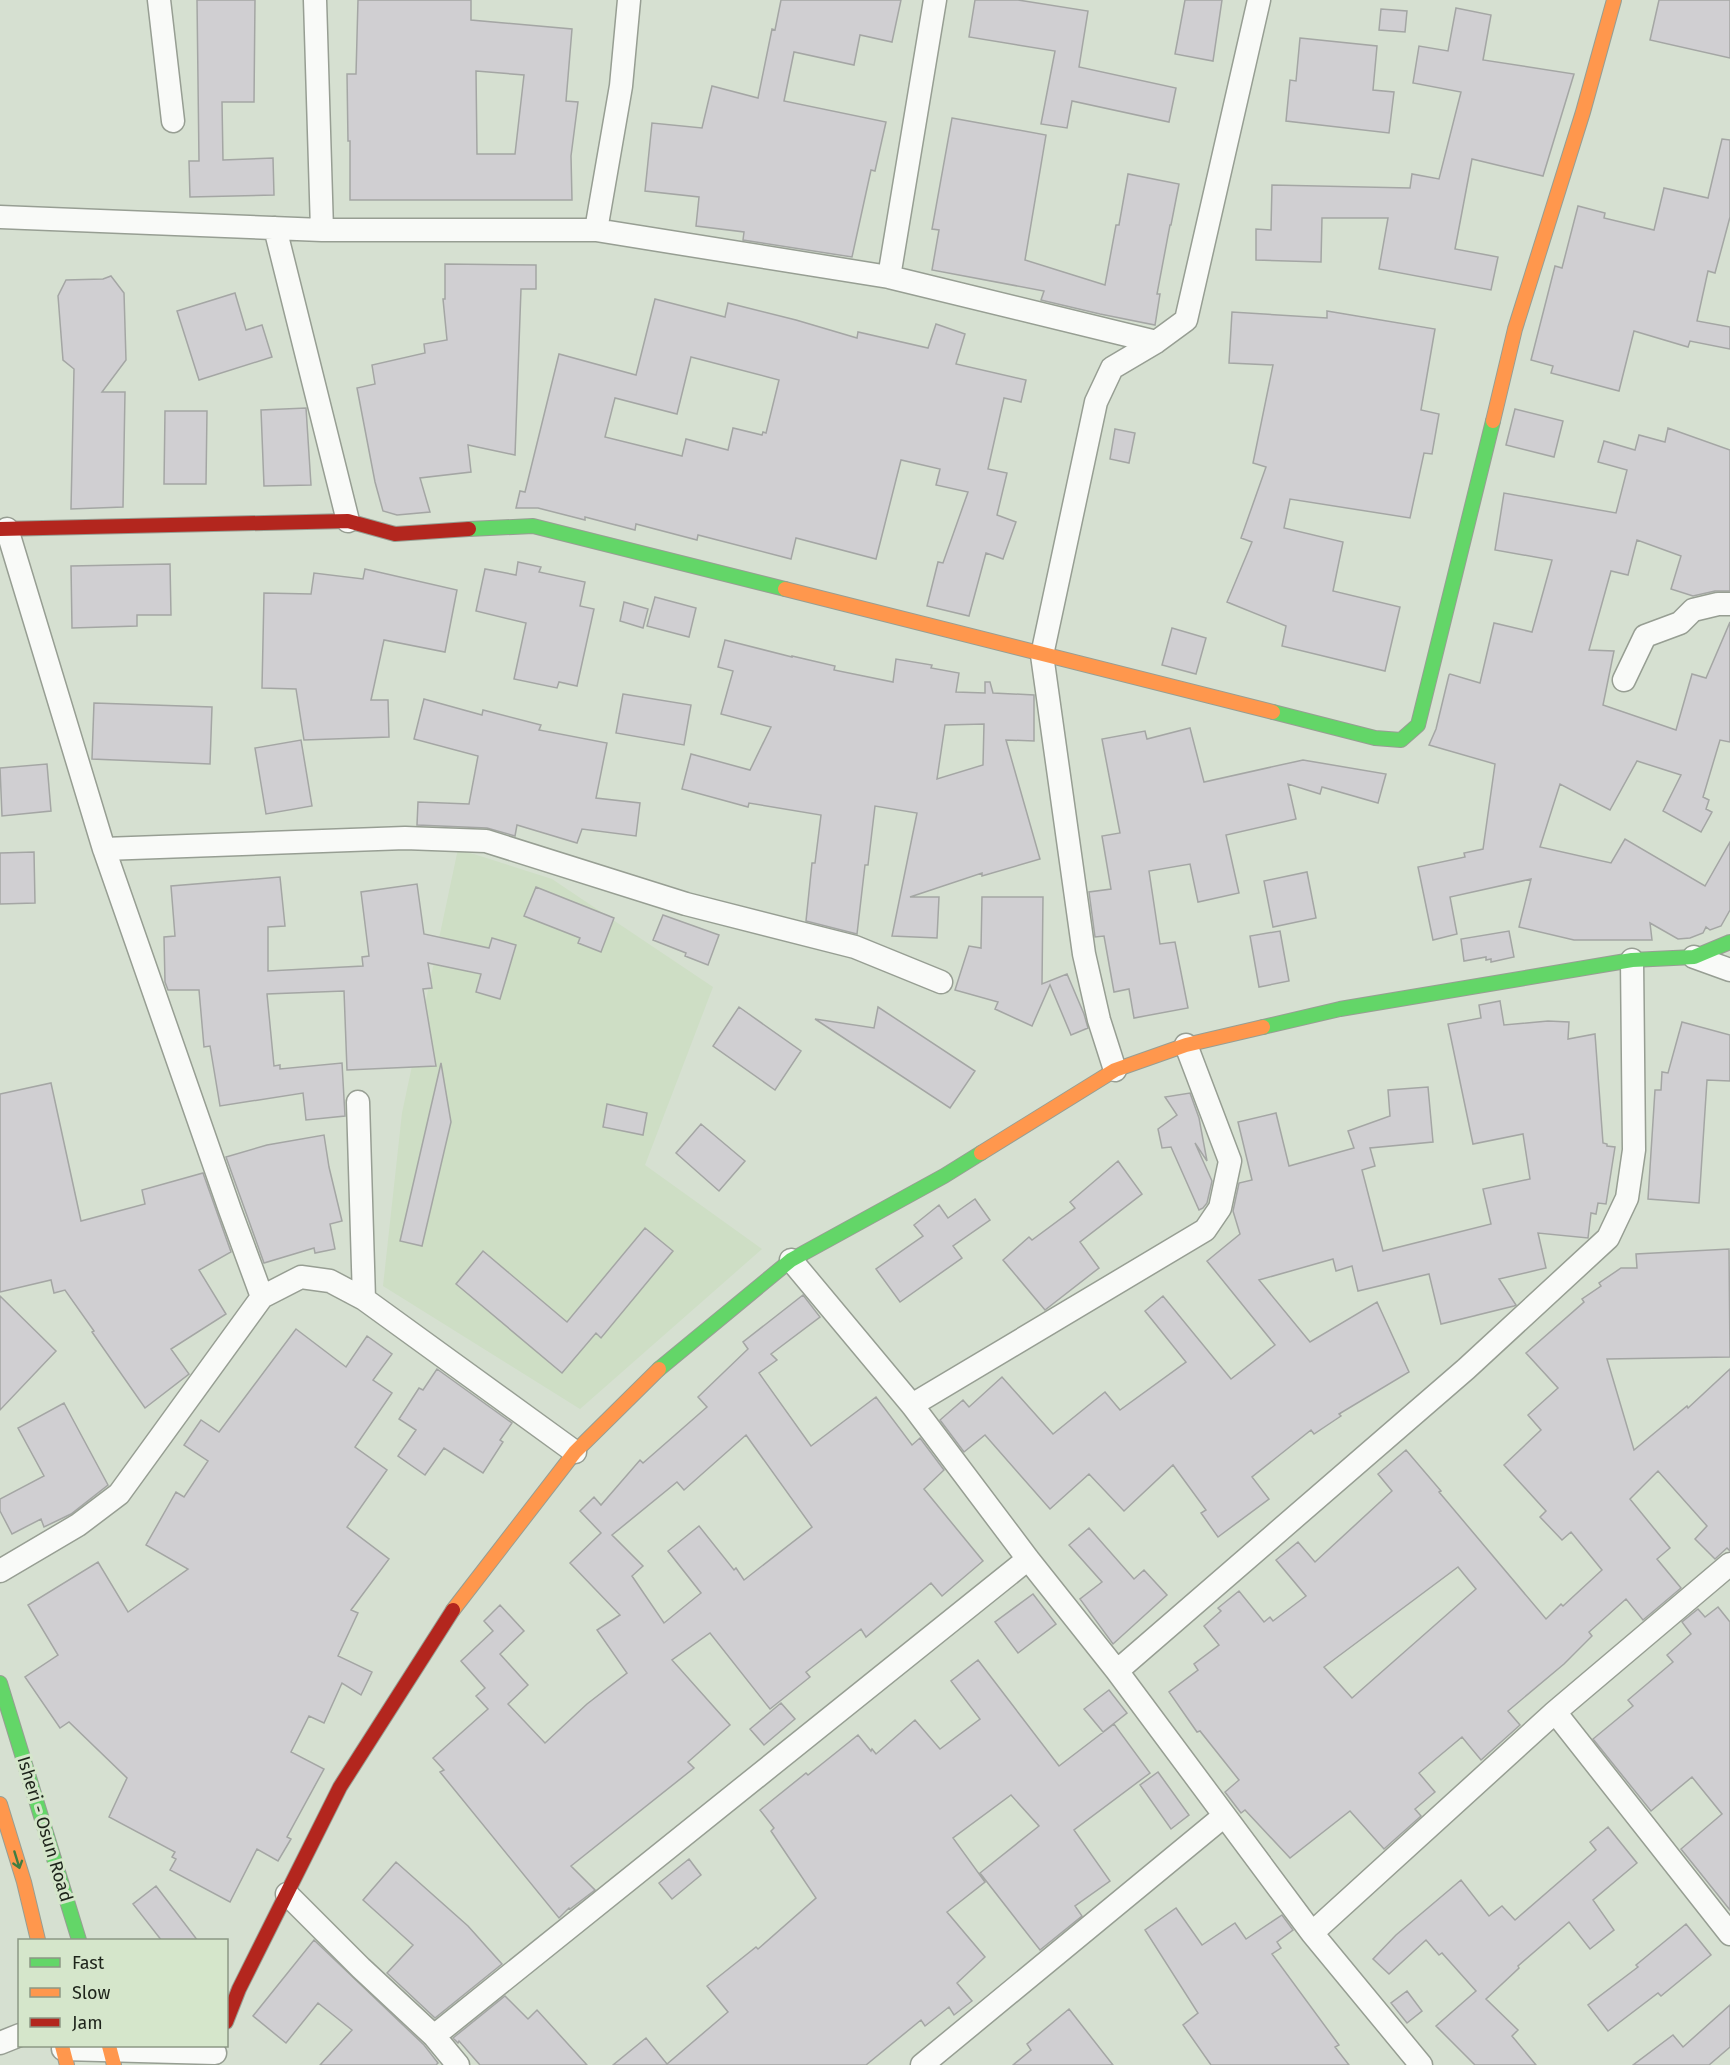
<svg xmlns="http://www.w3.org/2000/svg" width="1730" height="2065" font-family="'Fira Sans',sans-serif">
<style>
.built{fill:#cedec5}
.building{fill:#d0cfd2;stroke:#a4a6a4;stroke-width:1.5;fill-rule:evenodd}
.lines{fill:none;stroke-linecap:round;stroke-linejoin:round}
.street-casing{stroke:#979e93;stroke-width:25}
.fast-casing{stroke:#979e93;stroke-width:16}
.slow-casing{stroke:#979e93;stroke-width:16}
.jam-casing{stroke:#979e93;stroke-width:16}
.street{stroke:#f9faf8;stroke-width:22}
.fast{stroke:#63d668;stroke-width:14}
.slow{stroke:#ff974d;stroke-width:14}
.jam{stroke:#b3261e;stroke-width:14}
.oneway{stroke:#407d42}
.labels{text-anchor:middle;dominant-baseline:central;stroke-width:6;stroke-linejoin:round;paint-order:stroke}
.street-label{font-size:18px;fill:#1e241b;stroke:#d5e6cb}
</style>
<rect width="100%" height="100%" fill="#d6e0d1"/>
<path class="built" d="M458,849L552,879L713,987L645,1165L762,1249L580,1409L383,1286L402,1113Z"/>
<path class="building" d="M197,0H255L254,102H222L223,160L273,158L274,195L190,197L189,161H199Z
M358,0H471V20L572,29L566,101L578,102L571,156L572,200H350V141H348L347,74H356ZM476,71L524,75L515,154H477Z
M781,0H901L892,42L860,35L854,65L794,52L784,101L886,122L875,171L871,170L852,257L743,240L744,232L696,226L699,197L645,191L652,123L702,128L712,86L758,98L772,29L775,30Z
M975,0H1018L1088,11L1079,67L1176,88L1169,122L1072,101L1067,128L1041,124L1055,51L969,37Z
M1185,0H1222L1213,61L1175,54Z
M1659,0H1730V58L1650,40Z
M1456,8L1491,15L1483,60L1574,74L1543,176L1472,159L1455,249L1498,257L1491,290L1379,269L1388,218H1322L1321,262L1256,260V229L1271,230L1272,185L1410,188L1412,174L1439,179L1461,92L1413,83L1419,46L1448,51Z
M1381,9L1407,11L1405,32L1379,30Z
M1300,38L1377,46L1373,90L1394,92L1389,133L1286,121L1290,80L1296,81Z
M952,118L1046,135L1025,260L1105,285L1116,225H1119L1128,174L1179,184L1171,225H1170L1157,294H1160L1155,325L1100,314L1045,301L1041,300L1044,291L932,270L939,230L932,229Z
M1722,139L1730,140V217L1715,273L1708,271L1697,321L1730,327V349L1690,341L1688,347L1634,331L1619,391L1551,373L1553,366L1531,360L1555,266L1562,268L1578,206L1605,213L1604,218L1654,230L1664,188L1708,198Z
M445,264L536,265V289H521L515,455L468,445L471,472L420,478L430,512L397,515L383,511L375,482L357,388L375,384L372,365L425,353L424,344L447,340L443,299H445Z
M111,276L124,293L126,360L102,392H125L123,507L71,509L74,369L63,360L58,296L66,280L103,279Z
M235,293L246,330L262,325L272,357L199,380L177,311Z
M655,299L725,317L728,303L796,320L857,338L858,332L928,348L936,324L965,334L956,364L1026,380L1021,402L1004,398L988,469L1007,473L997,515L1016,522L1003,559L986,553L969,616L927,606L938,562L943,563L968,492L936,485L940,469L901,460L876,559L796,538L791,559L698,535L697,540L636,524L635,530L585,517V520L538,508H516L520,491L525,492L559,354L636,375ZM691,357L779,380L766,433L763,432L762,435L733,428L728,450L686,439L682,456L605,437L615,398L677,414Z
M1327,311L1435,329L1421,410L1439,414L1432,454L1424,453L1410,518L1290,499L1284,528L1343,542L1333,591L1400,607L1385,671L1282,646L1286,626L1227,602L1252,542L1241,538L1266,467L1253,463L1273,365L1229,363L1232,312L1327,318Z
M306,408L311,485L264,486L261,410Z
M1515,409L1563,421L1554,457L1506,445Z
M165,411H207L206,484H164Z
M1668,428L1730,450V591H1715L1693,596L1671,589L1681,556L1637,540L1628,575L1611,571L1589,650L1614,651L1603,705L1676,730L1692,674L1706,678L1730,622V742L1720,740L1703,797L1709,800L1706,809L1712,812L1701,832L1663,811L1681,775L1637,761L1610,810L1560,784L1540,847L1611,863L1625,839L1705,886L1730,842V910L1721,926L1710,930L1706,927L1703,933L1690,938L1678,939L1650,923L1652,940H1574L1519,927L1531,879L1450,897L1457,934L1433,940L1418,867L1465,857L1464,853L1483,849L1495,764L1429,745L1436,729L1449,675L1450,674L1480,683L1494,623L1532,632L1552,560L1495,550L1504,493L1616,513L1627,470L1598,462L1604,441L1635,450L1639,435L1665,442Z
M1115,429L1135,433L1129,463L1110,459Z
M518,562L541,567L539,572L585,582L580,606L594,609L577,686L559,682L557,688L514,679L526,623L476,611L485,569L516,575Z
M170,564L171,615H137V626L72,628L71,566Z
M365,569L457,590L445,652L384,640L371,700H388L389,737L304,740L296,689L262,688L264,593L311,594L314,573L363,579Z
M655,597L696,608L689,637L647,626Z
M624,602L648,609L643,628L620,621Z
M1172,628L1206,638L1196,674L1162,665Z
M725,640L792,657V656L835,666L834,670L893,682L896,659L932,665L931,668L959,673L956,692L985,693V682H990L993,693L1034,695V741L1006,740L1040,859L982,876V873L910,897H939L937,938L892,936L917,813L875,806L868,865H865L857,934L806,921L812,863H815L821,815L749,803L748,807L682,789L691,754L750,770L771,727L721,714L733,671L718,667ZM984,724L983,765L937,779L945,725Z
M623,694L691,705L684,745L616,733Z
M424,699L482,715L483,710L541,725L539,730L607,743L596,798L640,803L636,836L582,829L577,843L517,825L515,836L487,828L417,825L418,802L469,804L478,756L414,739Z
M94,703L212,707L210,764L92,759Z
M1190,728L1204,782L1303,760L1386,774L1378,803L1322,787L1320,794L1288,784L1296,819L1226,835L1239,893L1198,902L1190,864L1149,871L1160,944L1175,942L1188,1008L1134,1018L1129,989L1114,992L1104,936L1095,937L1089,892L1111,889L1102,836L1120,833L1102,739L1145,731L1147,739Z
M301,740L312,806L266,814L255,748Z
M47,764L51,811L2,816L0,768Z
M34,852L35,903L0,904V853Z
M1307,872L1316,918L1273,927L1264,881Z
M280,877L285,926L268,927V971L363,966L362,957L369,956L361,892L417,884L424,934L489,948L492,938L516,945L500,999L476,992L481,974L428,963L432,988L423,989L436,1066L347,1070L344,991L267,994L274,1066L280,1065V1069L342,1063L345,1116L306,1120L303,1093L220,1106L210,1046L204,1047L199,990H168L165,982L164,937L175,936L171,886Z
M536,887L614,918L601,952L578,943L580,938L524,916Z
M982,897H1043L1042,984L1067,974L1084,1014L1088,1028L1071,1035L1050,985L1032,1026L995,1009L998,1002L955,990L969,946L981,948Z
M663,915L719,935L708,965L685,956L686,953L653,940Z
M1280,931L1289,981L1259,987L1250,936Z
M1509,931L1514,957L1491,962V959L1486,960V957L1464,961L1461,939Z
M1500,1001L1504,1025L1548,1021L1569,1022L1568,1039L1595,1034L1603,1143L1607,1144V1146L1615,1147L1606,1204L1598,1203L1596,1214L1591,1213L1588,1238L1538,1233L1546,1268L1499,1279L1516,1305L1514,1306L1441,1324L1429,1274L1358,1291L1352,1266L1336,1271L1333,1259L1259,1280L1310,1342L1377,1302L1409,1372L1339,1414L1341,1416L1314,1434L1311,1430L1252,1477L1269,1499L1218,1537L1201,1513L1206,1510L1173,1465L1124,1511L1089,1474L1050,1509L985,1435L964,1452L940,1420L963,1400L969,1407L1002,1377L1053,1434L1105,1392L1120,1410L1186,1362L1145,1311L1163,1296L1231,1379L1275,1345L1207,1261L1240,1234L1233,1211L1239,1183L1252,1180L1238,1122L1276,1113L1289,1166L1354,1148L1348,1131L1390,1116L1388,1090L1428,1087L1433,1142L1370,1148L1375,1166L1362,1170L1383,1251L1491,1224L1483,1189L1530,1179L1523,1134L1473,1144L1448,1024L1481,1018L1479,1005Z
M739,1007L801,1051L775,1090L713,1046Z
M878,1007L975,1071L950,1108L815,1019L874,1028Z
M1682,1022L1730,1035V1081L1707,1080L1699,1203L1648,1199L1655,1090H1661L1662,1072L1668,1073Z
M441,1063L451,1122L422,1246L400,1241Z
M51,1083L81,1221L145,1204L142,1190L203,1173L231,1252L199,1270L226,1314L171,1349L189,1374L145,1408L92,1332L94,1331L65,1290L54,1293L51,1280L0,1292V1094Z
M1190,1093L1199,1118L1207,1161L1195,1143L1212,1181L1207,1203L1203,1208L1199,1210L1171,1147L1162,1148L1158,1129L1177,1115L1165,1097Z
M607,1104L647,1113L643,1135L603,1127Z
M701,1124L745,1161L719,1191L676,1153Z
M324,1135L329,1167L342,1221L330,1224L335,1249L315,1253L314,1248L264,1263L226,1157L267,1145Z
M1118,1161L1142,1194L1080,1242L1099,1268L1045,1310L1003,1260L1029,1237L1032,1240L1075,1208L1070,1202Z
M975,1199L990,1220L953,1246L962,1258L900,1302L876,1269L923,1236L914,1225L939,1205L948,1218Z
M645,1228L673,1251L601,1338L596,1333L562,1373L456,1284L483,1251L567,1322Z
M1729,1249L1730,1357L1607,1359L1634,1450L1687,1406L1688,1408L1730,1369V1551L1727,1548L1715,1559L1695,1539L1707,1526L1658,1471L1630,1499L1670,1548L1657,1559L1681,1588L1643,1620L1626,1599L1589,1632L1592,1636L1564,1664L1508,1711L1520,1725L1481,1760L1462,1737L1419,1773L1435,1792L1415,1809L1421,1816L1384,1849L1350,1811L1290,1858L1245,1810L1241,1813L1225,1792L1239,1780L1200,1731L1197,1732L1169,1692L1198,1670L1194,1664L1219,1645L1204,1626L1221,1611L1218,1608L1239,1591L1264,1622L1270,1617L1273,1621L1306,1596L1276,1560L1298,1542L1315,1562L1392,1491L1378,1474L1406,1450L1441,1491L1439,1492L1546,1619L1561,1604L1563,1606L1602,1570L1571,1532L1562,1540L1540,1517L1546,1511L1504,1465L1541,1430L1528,1415L1558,1388L1526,1353L1584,1302L1582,1299L1601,1286L1599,1283L1621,1268H1637L1636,1254ZM1458,1567L1476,1589L1352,1698L1324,1667Z
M803,1295L820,1317L771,1354L777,1360L759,1373L811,1446L876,1397L912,1445L920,1438L944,1470L924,1489L983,1561L942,1596L931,1583L866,1637L861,1629L806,1672L810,1677L770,1709L710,1633L672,1660L730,1725L688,1762L694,1768L571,1866L595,1890L570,1909L569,1908L559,1918L440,1772L444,1770L433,1758L488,1709L476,1696L485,1688L461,1661L493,1631L484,1621L500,1605L524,1631L500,1654L528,1685L508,1704L545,1743L587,1704L627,1673L597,1630L620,1615L570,1563L601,1533L580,1511L594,1497L601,1505L640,1460L643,1463L707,1407L698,1397L748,1349L743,1342ZM746,1435L812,1527L744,1580L736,1568L734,1570L699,1526L668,1551L701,1593L664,1623L632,1576L643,1566L612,1535L677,1482L684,1490Z
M0,1296L56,1351L0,1410Z
M296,1329L346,1367L367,1336L392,1354L373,1380L392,1393L355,1447L387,1470L347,1527L389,1559L351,1610L358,1613L338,1656L372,1672L361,1695L342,1683L324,1723L309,1716L291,1752L324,1769L287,1837L291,1839L278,1861L257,1849L230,1902L170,1870L176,1859L172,1857L175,1852L109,1817L127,1778L69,1722L60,1728L25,1677L58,1655L28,1605L98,1562L128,1612L188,1569L146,1545L176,1492L184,1497L208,1461L184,1445L201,1420L219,1432Z
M437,1369L512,1423L500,1440L503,1442L483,1473L444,1448L425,1475L398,1456L416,1430L399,1419L419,1388L423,1390Z
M64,1403L108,1485L71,1514L44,1527L41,1519L12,1534L0,1511V1499L44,1476L18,1428Z
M1089,1528L1134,1579L1144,1570L1167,1595L1113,1644L1080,1599L1102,1582L1069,1545Z
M1033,1594L1056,1624L1018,1653L995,1622Z
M1718,1607L1730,1622V1910L1681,1849L1722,1814L1692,1777L1651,1811L1593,1739L1633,1706L1628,1700L1673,1662L1667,1655L1691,1634L1682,1622L1698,1609L1705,1617Z
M978,1660L1059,1766L1114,1724L1150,1773L1074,1830L1110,1881L1075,1906L1082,1916L1040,1950L980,1873L1039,1826L1011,1795L953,1838L985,1882L947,1912L985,1957L957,1983L972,2001L954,2015L949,2007L925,2026L921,2020L866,2065H613L646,2038L667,2064L728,2012L707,1986L756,1947L758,1949L816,1898L771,1831L774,1828L760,1810L806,1773L808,1775L858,1735L871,1751L872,1749L876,1754L915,1720L940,1749L980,1719L951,1681Z
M1109,1690L1127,1713L1103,1732L1084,1709Z
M781,1703L795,1719L764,1745L750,1729Z
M1158,1772L1189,1815L1171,1829L1140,1785Z
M1608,1827L1637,1863L1593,1900L1614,1930L1590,1949L1569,1922L1518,1966L1519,1968L1486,1999L1518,2030L1512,2036L1536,2065H1475L1436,2026L1476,1991L1442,1953L1439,1955L1426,1940L1389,1974L1373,1959L1396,1935L1461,1880L1489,1916L1502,1906L1515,1920L1596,1850L1590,1842Z
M689,1859L701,1875L672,1899L659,1883Z
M396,1862L468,1926L502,1964L435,2018L387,1973L413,1945L363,1900Z
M156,1886L198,1941H162L133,1904Z
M1176,1908L1202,1945L1235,1923L1246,1939L1282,1915L1293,1930L1277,1942L1281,1948L1272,1954L1339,2045L1335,2047L1349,2065H1211L1183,2025L1198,2013L1145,1930Z
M1686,1924L1711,1955L1661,1996L1658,1993L1608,2031L1588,2005L1638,1967L1636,1965Z
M314,1940L424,2045L438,2063L436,2065H320L352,2030L318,2003L286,2043L253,2016Z
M1407,1991L1422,2011L1407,2023L1391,2003Z
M505,1996L528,2019L537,2010L587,2065H480L459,2041L458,2043L453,2038Z
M1730,2005V2047L1709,2065H1633L1673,2035L1683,2047Z
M1069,2009L1113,2065H1013L1031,2050L1027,2044Z"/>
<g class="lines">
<g class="street-casing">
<path id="street" d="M159,0L173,121
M315,0L322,230
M0,217L322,230H596L889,277L1156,342
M275,228L348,521
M596,230L621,86L629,0
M889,277L935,0
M7,529L104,849L230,1210L262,1297
M1624,680L1645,636L1680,623L1693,610L1718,604H1730
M104,849L405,838L486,841L686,904L855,947L941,982
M1694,957L1730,970
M1115,1070L1099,1020L1084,954L1042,655L1096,402L1112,368L1156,342L1186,320L1259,0
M358,1102L364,1299
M791,1260L912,1405L1028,1559L1117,1671
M912,1405L1205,1230L1220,1208L1230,1161L1186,1045
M0,1571L78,1525L119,1494L262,1297L301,1277L330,1281L364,1299L575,1452
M1555,1712L1730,1934
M287,1894L361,1968L434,2036L458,2065
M1312,1933L1555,1712L1730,1564
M434,2036L1028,1559
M0,2043L20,2035
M63,2049L215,2053
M922,2065L1224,1816
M1421,2065L1312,1933L1117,1671L1466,1369L1608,1238L1627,1198L1634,1150L1632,960"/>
</g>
<g class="fast-casing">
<path id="fast" d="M469,529L533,526L785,589
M1273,712L1375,738L1401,740L1418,725L1493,421
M1263,1027L1340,1009L1632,960L1694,957L1730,942
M659,1369L791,1260L944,1176L981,1153
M0,1683L79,1940"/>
</g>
<g class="slow-casing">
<path id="slow" d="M1493,421L1515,329L1583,112L1614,0
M785,589L1273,712
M981,1153L1115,1070L1186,1045L1263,1027
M453,1610L575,1452L659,1369
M0,1804L24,1882L38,1940
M62,2046L67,2065
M109,2046L114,2065"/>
</g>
<g class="jam-casing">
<path id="jam" d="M0,529L348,521L395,534L469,529
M226,2022L239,1989L340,1787L453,1610"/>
</g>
<use href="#street" class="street"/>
<use href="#fast" class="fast"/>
<use href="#slow" class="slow"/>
<use href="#jam" class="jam"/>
</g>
<defs><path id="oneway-shaft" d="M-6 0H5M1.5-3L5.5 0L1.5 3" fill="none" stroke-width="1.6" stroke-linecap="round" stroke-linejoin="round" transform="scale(1.5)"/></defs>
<use class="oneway" href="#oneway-shaft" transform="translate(17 1860) rotate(73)"/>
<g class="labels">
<g class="street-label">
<text transform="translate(45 1829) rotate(73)">Isheri - Osun Road</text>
</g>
</g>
<rect x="18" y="1939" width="210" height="108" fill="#d5e6cb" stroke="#8c9885" stroke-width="1.5"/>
<rect x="30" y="1958" width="30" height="9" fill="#63d668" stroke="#8c9885" stroke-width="1.5"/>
<text x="72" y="1969" font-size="18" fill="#1e241b">Fast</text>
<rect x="30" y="1988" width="30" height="9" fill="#ff974d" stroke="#8c9885" stroke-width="1.5"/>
<text x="72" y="1999" font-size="18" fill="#1e241b">Slow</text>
<rect x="30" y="2018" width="30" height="9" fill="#b3261e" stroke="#8c9885" stroke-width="1.5"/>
<text x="72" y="2029" font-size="18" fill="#1e241b">Jam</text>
</svg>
